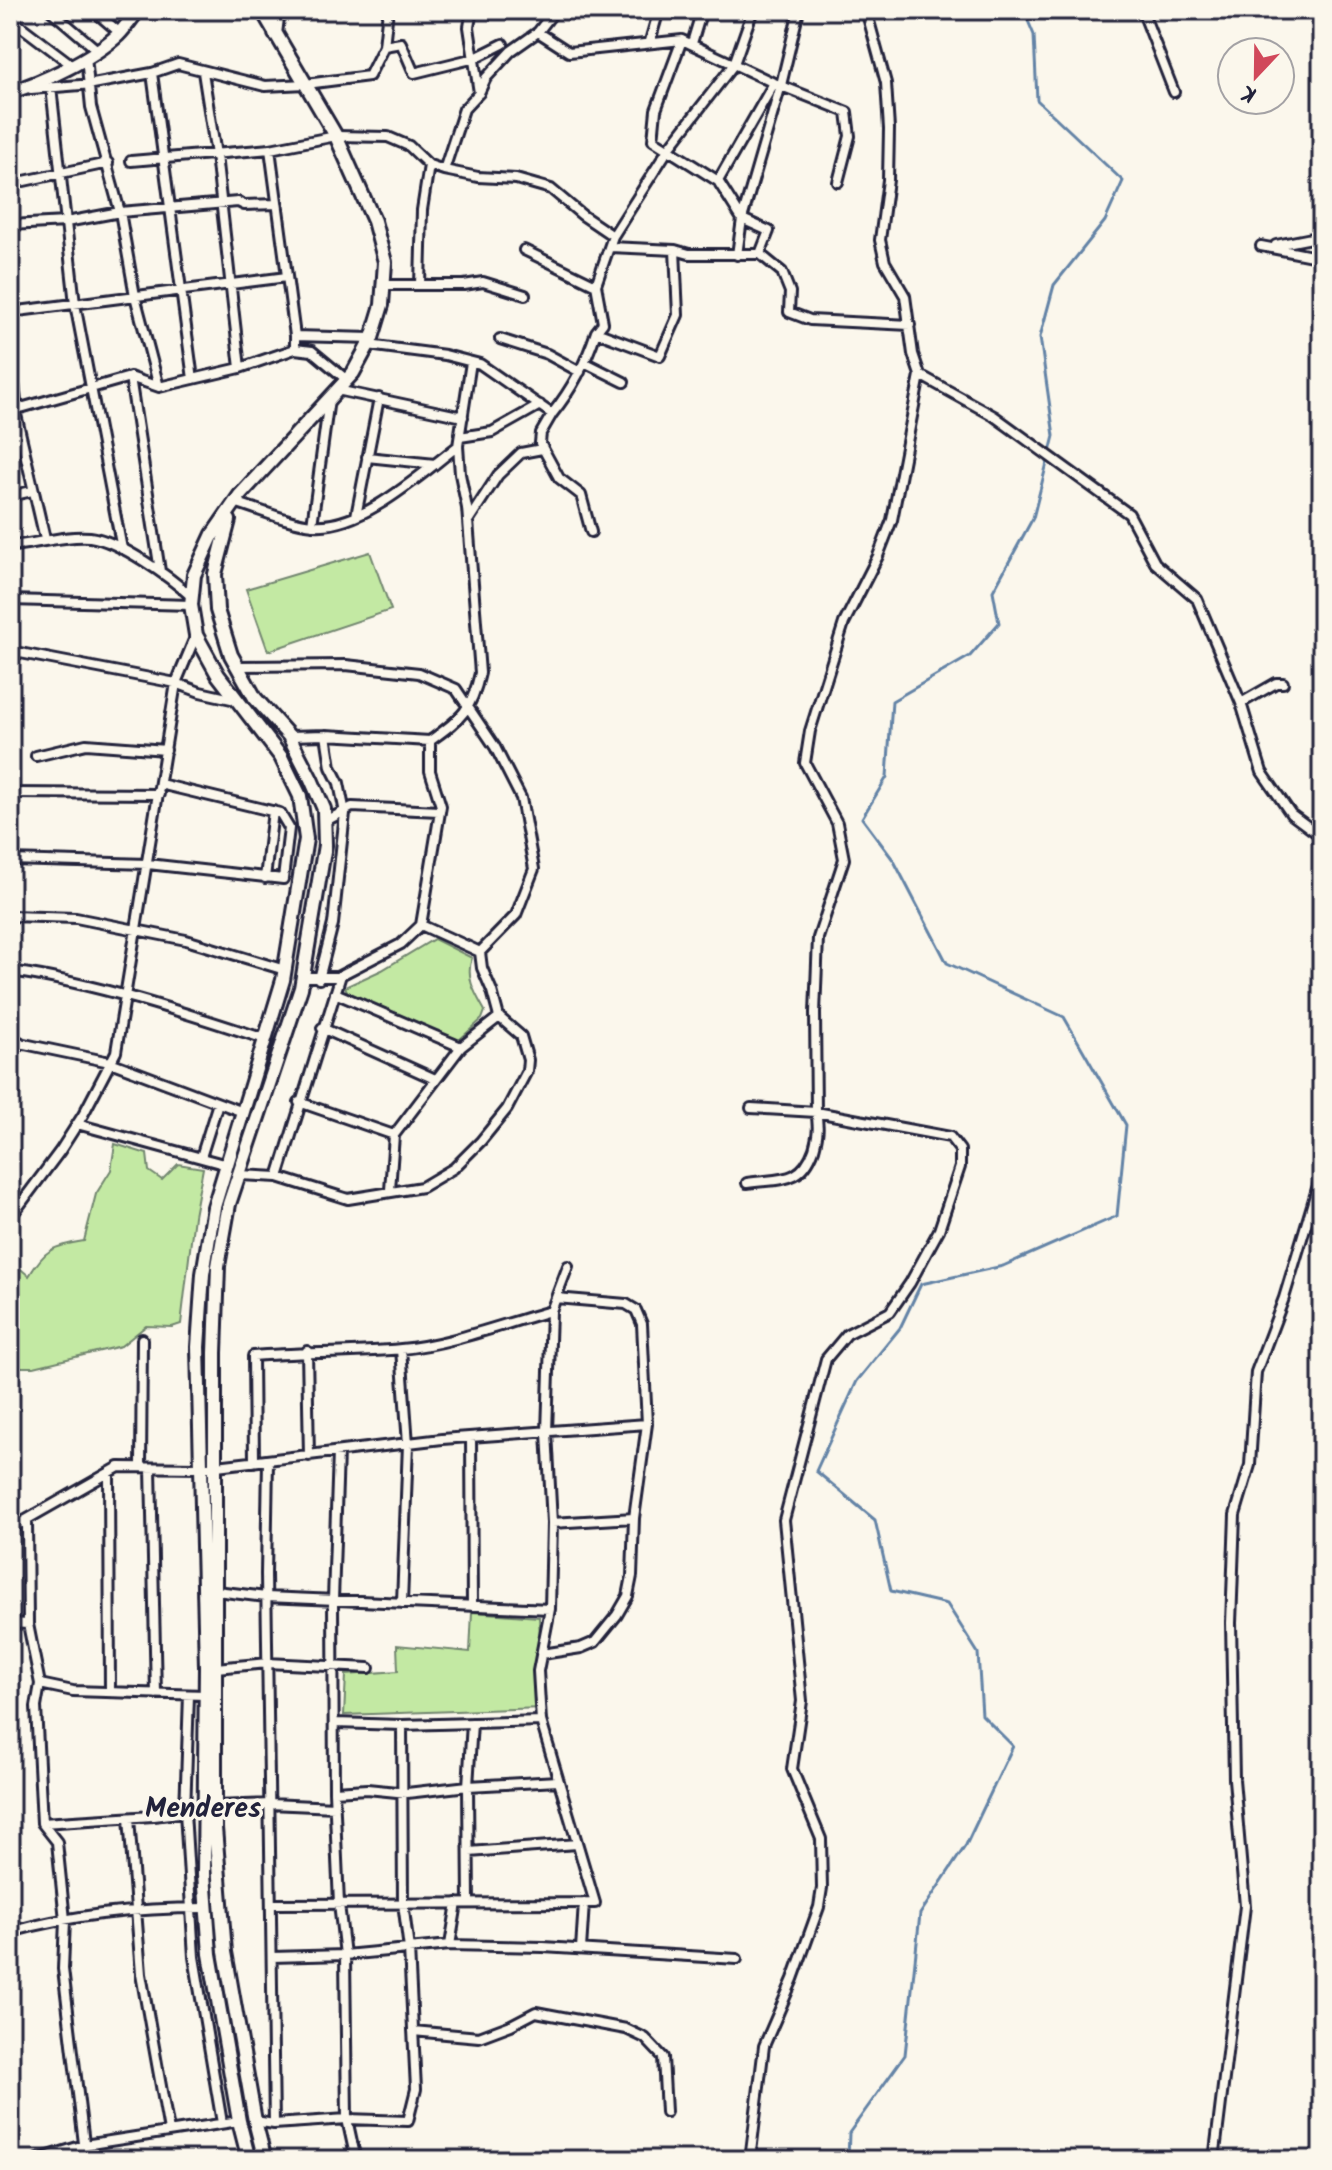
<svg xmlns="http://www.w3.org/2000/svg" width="1332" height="2170" font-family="Kalam,sans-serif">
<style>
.green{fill:#c3e9a3;stroke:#72866f;stroke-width:2}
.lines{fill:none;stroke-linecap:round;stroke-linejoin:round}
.stream{stroke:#6483a6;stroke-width:3}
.street-casing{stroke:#22223b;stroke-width:14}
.secondary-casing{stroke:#22223b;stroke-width:18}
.street{stroke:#fbf7ec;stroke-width:8}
.secondary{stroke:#fbf7ec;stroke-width:12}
.labels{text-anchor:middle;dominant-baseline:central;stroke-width:7;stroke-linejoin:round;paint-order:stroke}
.district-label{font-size:28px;font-weight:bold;fill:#22223b;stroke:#fbf7ec}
</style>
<rect width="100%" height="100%" fill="#fbf7ec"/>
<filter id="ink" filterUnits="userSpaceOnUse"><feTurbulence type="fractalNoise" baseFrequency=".0125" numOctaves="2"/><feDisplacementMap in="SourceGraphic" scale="16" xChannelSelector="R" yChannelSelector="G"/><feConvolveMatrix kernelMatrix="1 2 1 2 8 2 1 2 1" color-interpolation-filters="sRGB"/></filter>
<g filter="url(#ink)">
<path class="green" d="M370,552L391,610L268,651L246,589Z
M434,939L472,958C465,978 475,993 485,1011L482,1019L457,1042L348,993L345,987L382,970Z
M115,1144L147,1154L149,1171L162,1180L178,1164L203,1168L194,1216L181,1324L172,1327L146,1326L121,1346L34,1367H10V1260L29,1276C45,1249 53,1246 84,1241L96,1194L111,1170Z
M472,1612L539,1617L543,1708L344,1715L346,1675L398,1671L397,1645L470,1652Z"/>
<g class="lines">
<path class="stream" d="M1015,10L1026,16L1034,35L1037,100L1123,181L1105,221L1054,285L1040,337L1054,436L1050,452
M848,2160L849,2133L905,2055L920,1914L966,1845L1013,1746L982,1715L978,1653L947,1604L891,1591L875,1520L816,1471L857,1381L900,1328L921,1284L1003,1266L1117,1216L1126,1125L1064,1017L947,963L894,861L862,818L887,777L892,701L970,656L999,623L993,591L1033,518L1048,459"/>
<g class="street-casing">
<path id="street" d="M50,10L96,49
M93,10L120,33
M472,10L469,27L479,93
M1142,10L1174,92
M10,18L72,65
M538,32L569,52L682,40L774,83L847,112L850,136L838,182
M682,40L656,110L653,140L718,181L742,219L769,231L760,254
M650,41L659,10
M692,43L702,10
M384,46L388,10
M86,57L91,107L120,212L135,296L159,387
M203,72L216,155L240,368
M152,73L193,379
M51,87L75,304L122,549
M31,89L93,84L152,73L178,64L265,86L306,84L369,76L384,46L401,43L414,73L475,58L503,44
M270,149L295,336V349
M131,161L270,149L336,136L388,137L409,146L429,165L444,170L478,177L516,179L551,189L582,215L613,236
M444,170L464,109L479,93L486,78L511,51L538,32L555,10
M718,181L774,83
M10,184L108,163
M10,225L66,222L120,212L238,202L244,205L277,204
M1276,245L1322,236
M1261,246L1322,258
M610,247L675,250L689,254H760L782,272L790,292L789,312L810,320L910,325
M524,250L596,285
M675,250L678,315L660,356L596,332L603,323L596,285L613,236L669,148L734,64L753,10
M737,255L742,219L781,85L799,10
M384,285H464L483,282L525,295
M420,285L422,210L429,165
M10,312L287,277
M295,336L372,338
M500,339L547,354L580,372
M368,345L445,355L480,364L552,414C573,388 586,363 596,332
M10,347L16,402L15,410L45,539
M586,363L624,382
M920,375L994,416L1129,514L1155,563L1197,599L1241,703L1262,772L1291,814L1322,837
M130,377L160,571
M337,390L463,417
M10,411L130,377L159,387L240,368L295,349L312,351L347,380
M552,414L541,433L540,443L559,478L581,495L591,532
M460,437L492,432L540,405
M367,457L435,464
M10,496L32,491
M237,503C261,510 289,523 314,525C362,529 422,473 458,446
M356,516L379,398
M468,521L498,475L521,453L542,449
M312,525L329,399
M10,546C37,544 63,535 90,537C120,541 170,577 192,597
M10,600L191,605
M10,651L176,683L200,692L236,700
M238,666L346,665L419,673L456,689L495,747L521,798L534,869L516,915L480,952L482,968L492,991L499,1017L521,1036L528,1060L527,1071L507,1109L481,1141L454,1168L422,1187L348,1199L278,1177L239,1175
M1241,703L1276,683H1283
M289,736L326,735L430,741C461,718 471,712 480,673L467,508L460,474L458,446L471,362
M36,756L86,744L166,750
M10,793L159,794
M324,822L352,807L439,811
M10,860L148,864L283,879L289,828L280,813L160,784
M265,878L273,811
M10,916L76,918L186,940L285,970
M421,925L480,952
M10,971C92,982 186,1013 265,1039
M303,977H337L401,944L421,925L441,806L430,771V741
M319,979L333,924L345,813L339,783L331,767L326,735
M335,993L461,1047
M322,1028L435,1079
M10,1041L110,1062L243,1112
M10,1060L20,1042
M299,1102L394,1135
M77,1124L227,1165
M201,1157L218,1103
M278,1177L341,975
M747,1183C780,1178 801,1185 814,1149C818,1135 819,1126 816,1112L815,1013L818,938L844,859L837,823L805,763L810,731L844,623L878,556L892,520L920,375L913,354L905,296L885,262L880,240L888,180L889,129L886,83L866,10
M390,1190L394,1135L461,1047L499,1017
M10,1218L60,1151L83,1115L116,1052L176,683L196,635
M401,1349L408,1444L402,1603
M307,1351L309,1456
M471,1437L472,1606
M338,1452L333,1600L334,1791L339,1904L345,1955L347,2119L356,2160
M268,1461L266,1574L274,2124
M254,1462L253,1356C302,1352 352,1354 401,1349C452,1344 502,1324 551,1311
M141,1467L142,1339
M151,1468L156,1694
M109,1473L110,1692
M27,1520L28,1624L40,1684L36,1707L42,1823L57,1842L65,1920L63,1969L86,2160
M552,1523L634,1518
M10,1529L119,1467L200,1468L442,1439L647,1424
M216,1591L266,1597L550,1609
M10,1623L28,1624
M542,1654L581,1648L595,1642L617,1615L628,1596L632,1576L634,1518L647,1424L642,1324L636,1310L626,1304L556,1298
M216,1668L267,1663L369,1668
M40,1684L73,1691L205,1695
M189,1695L185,1812L194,1957L222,2123
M335,1723L402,1725L541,1721
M334,1791L367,1789L407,1793L468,1786L558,1781
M215,1806L270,1804L335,1807
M129,1818L141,1974L169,2131
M42,1823L153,1816L204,1810
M469,1852L577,1844
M469,1903L468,1786L472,1723
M272,1904L595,1903L541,1721L538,1671L550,1609L552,1523L547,1432L551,1311L568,1266
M10,1932C74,1914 141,1908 206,1908
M450,1945L457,1903
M581,1949L584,1903
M272,1957L345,1955L450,1945L543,1947L737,1959
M413,2031L479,2037L511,2025L536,2012L626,2029L645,2038L663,2057L666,2112
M255,2121L274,2124L347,2119L408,2121L416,2089L409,1949L403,1903L402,1725
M10,2147L12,2160
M36,2160L84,2145L239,2121
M750,2160L764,2046L793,1979L819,1907L822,1888L821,1839L792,1769L802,1701L784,1520L826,1359L847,1334L890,1312L910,1283L939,1230L960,1167V1150L950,1137L816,1112L751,1108
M1214,2160L1245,1906L1234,1779L1231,1623L1235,1515L1250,1465L1256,1372L1284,1298L1322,1172"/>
</g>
<g class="secondary-casing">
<path id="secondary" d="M275,34L278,10
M10,92C42,83 93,58 118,35C125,28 132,18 138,10
M229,520L215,574L217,610L231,655L255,698L289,736L311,779L324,809L325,845L301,988L229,1204L218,1266L215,1353V1828L225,1952L255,2121L265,2160
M249,2160L239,2121L210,1954L204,1874L206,1666L198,1347L203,1274L214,1207L283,980L306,839L300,796L281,757L218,675L196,635L191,605L194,575L213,534L240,495L353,373L372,338L382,305L385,262L374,221L336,136L262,10"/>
</g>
<use href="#street" class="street"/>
<use href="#secondary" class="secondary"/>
</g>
</g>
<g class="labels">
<g class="district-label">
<text x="203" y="1809">Menderes</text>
</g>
</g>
<rect width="1332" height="2170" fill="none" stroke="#fbf7ec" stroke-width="40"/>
<rect x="20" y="20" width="1292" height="2130" fill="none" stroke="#22223b" stroke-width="3" filter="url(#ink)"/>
<g transform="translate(1256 76) rotate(202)"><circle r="38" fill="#fbf7ec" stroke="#a4a2a5" stroke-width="2"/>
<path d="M0-6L14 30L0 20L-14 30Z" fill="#d1495b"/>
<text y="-12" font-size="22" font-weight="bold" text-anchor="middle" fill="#22223b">K</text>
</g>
</svg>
